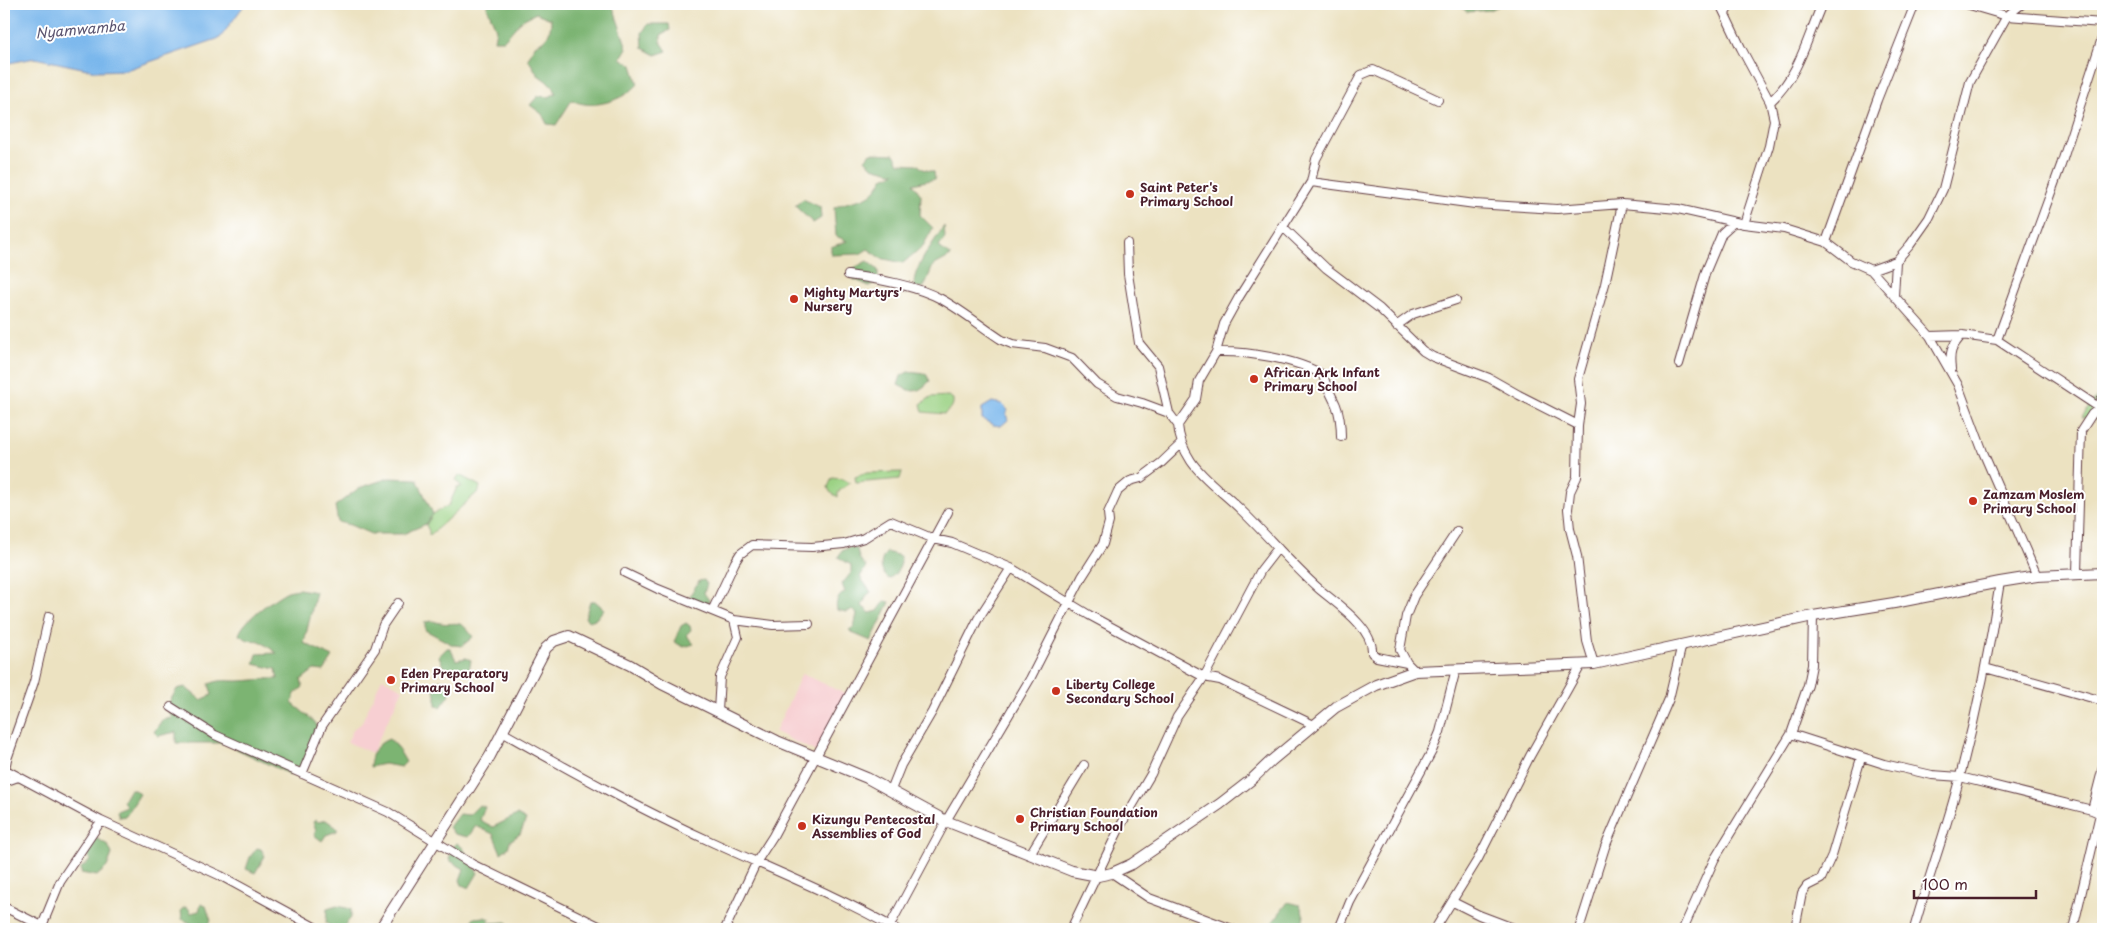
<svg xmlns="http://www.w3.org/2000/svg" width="2107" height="933" font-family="'Playpen Sans',sans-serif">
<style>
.built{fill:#f7cfd2}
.green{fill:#9bd284;stroke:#727858}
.forest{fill:#7cb472;stroke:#636a4e}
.water{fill:#7ab7ec;stroke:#626b8c}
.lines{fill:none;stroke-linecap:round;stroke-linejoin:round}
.minor-casing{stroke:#623c42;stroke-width:10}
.tertiary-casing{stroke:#623c42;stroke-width:12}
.minor{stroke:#fff;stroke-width:8}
.tertiary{stroke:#fff;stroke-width:10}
.poi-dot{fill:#c8321e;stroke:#fff;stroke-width:2}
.labels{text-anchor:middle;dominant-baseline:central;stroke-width:4;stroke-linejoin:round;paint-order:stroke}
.poi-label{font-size:12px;font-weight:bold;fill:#4a1f2b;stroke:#fff;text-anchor:start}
.water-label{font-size:14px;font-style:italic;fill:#5b546f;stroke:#fff}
</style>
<rect width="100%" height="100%" fill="#fff"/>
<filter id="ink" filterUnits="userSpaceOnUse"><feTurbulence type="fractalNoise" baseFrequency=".02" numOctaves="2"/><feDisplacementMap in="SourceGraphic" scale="10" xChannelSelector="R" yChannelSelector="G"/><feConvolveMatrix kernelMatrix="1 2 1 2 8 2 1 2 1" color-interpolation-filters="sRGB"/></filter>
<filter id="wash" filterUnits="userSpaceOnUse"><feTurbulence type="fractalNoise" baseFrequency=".0096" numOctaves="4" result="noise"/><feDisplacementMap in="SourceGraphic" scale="20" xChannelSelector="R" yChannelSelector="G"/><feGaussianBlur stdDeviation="1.12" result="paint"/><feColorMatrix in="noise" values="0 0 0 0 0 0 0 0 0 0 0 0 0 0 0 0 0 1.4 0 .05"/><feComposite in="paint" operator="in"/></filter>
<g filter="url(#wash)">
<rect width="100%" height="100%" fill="#ece2c1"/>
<path class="built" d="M802,673L845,694L816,752L775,732Z
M382,678L403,689L372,753L347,742L354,728L361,724Z"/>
<path class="green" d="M2103,394V421L2082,417L2096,398Z
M949,396L953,399C954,407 950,410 944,414L923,412L921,404L931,397Z
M902,472L900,479L856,483L855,477L866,473Z
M459,475L480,486L479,491L429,536V531L426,525L433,514L449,505L457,487H462L456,480Z
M832,478L843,479L850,483L838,492V497L830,492L828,487Z"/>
<path class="forest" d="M489,4H612L627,48L621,58L632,65L638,84C625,100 591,111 572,100L556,125L547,124L542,114L530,105L538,96L549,97L556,93L553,86L538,75L528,59L535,45C548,40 551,32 551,19L536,13L522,20L504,40H494L496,29L487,7Z
M1458,4H1503L1490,10L1467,12Z
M648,24H669L670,30L661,35V42L667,51L656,55L643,48L642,33Z
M871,153L894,154L899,163L917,164L923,169L934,172L935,179L913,184L921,195L920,215L933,228L923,246L903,263L880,258L868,249L860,254L831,255V247L847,241L836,236L834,208C857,196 870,205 883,178L895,173L872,167L865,159Z
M803,199L820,207L821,218L813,223L795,206Z
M944,226L945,238L939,247L951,256L933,266L924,287L915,288C909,273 935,241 944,226Z
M867,261L878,270V281L869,286L853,279L852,274L854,268Z
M908,372L926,374L930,381C917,394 913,393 898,385L901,376Z
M389,478L417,479L433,514L426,524L403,534H371L350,525L338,522L335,506L359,488Z
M850,547L857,549L859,558L866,567L860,577L871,592L867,595L862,606L870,613L878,611L885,601L890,602L871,641L852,633L849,630L854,627L857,614L852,610L846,612L837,610C835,602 838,596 845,592L842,584L851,573V565L838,557L842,551Z
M887,552L900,556C903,566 897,573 889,579C879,571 879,561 887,552Z
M704,580L707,584L704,593L709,600V603C701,603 695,603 690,595L699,581Z
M299,589L316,592L304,643L333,657L324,671L314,670L301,680L303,687L295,694L292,703L315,722L318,729L302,774L291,775L224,743H176V732L158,736L154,732L162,720L172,718L167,706L177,689L185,687L201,700L212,695L209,684C222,679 225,681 237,681C251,681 264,678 278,679L276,669L254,664L257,654L277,653L260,641L248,640L239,635C242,621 272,600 284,593C288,590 294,590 299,589Z
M590,601H595L604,609L596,619L589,621L585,618Z
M433,621C456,629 457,614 473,637L462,646L453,645L425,630V622Z
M686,623L690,626L691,630L686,635L694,644L684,647L674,642L681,626Z
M447,648H450L456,660L466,658L471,660L469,671L458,673L443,666L439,656Z
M440,679L452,686L449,696L441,707L436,706V695L432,686Z
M389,739L396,745L406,762L401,767L384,764L370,767C371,753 376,744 389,739Z
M130,789L137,791L140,794L126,816L119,817L117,811L127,807L123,801Z
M479,805L485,807L480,820L493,827L517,815L526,820L520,834L510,841L508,848L501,853L493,834L476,826L468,837L454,834L449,827L459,814L469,815Z
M316,820L318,822L326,820L337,828V831L326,835L322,841L314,835L316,830L313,822Z
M96,838L108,845L112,854L107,867L97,876L81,873V868L90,861L88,855H83L92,839Z
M457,843L463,848L478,873L469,888L462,885L460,880L464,869L449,860L452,847Z
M257,848L261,849L265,856L255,873L246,869L250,857Z
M1288,902L1300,905L1304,916L1300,929H1274L1272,923Z
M201,904L206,906L211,921L206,926L201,922L194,925L182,919L181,910L185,907L189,909L191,913L199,911Z
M337,906L351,909V918L341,929H335L326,923L327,909Z
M484,917L491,919L487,923L507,922L509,929H467L474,918Z"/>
<path class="water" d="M4,4H245L220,38L126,70L96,71L35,58L4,64Z
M362,4H397C384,9 375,9 362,4Z
M992,402L1002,404L1008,410L1006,414L1008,420L1001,426L993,425L982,419V408Z"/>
</g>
<g filter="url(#ink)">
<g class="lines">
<g class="minor-casing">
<path id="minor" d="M1720,4L1741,48L1770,102L1774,120L1769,146L1744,224
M1966,4L2007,16L2022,4
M1725,13L1731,4
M1770,102C1799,76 1807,38 1822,4
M1311,182L1475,204L1557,209L1622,204L1678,209L1744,224L1784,229L1826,242L1851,261L1871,270L1930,336L1958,385L1983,452L2037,576
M1282,226L1326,268L1380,309L1423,351L1433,357L1489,378L1519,395L1578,425
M1826,242L1877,100L1915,4
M1127,243L1128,274L1139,343L1158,366L1169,413
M1871,270L1896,261
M848,275C878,279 915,285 941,299C963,311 982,327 1002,340L1012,344L1045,348L1072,358L1097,384L1117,396L1142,403L1169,413L1178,425
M1894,296L1896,261L1910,245L1929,218L1943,189L1970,82L2007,16L2103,23
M1396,326L1413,314L1456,300
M1930,336L1962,335L1997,340L2100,408
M1997,340L2061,165L2103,35
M1216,352C1247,351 1297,359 1323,375C1326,386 1331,394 1336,405C1340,415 1341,426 1341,437
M1679,364L1706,271L1722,233L1734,222
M1951,369C1949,353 1951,347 1962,335
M625,573L658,589L734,620L773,625L809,624
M2077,573L2081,431L2092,414L2100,408L2101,400H2103
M712,611L735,562L740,554L752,545L812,547L844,544L864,538L891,521L934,539L952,543L1011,568L1089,615L1204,677L1220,680L1314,725
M1407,663L1400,650L1406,616L1414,596L1457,531
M1594,664L1587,641L1577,556L1570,529L1568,509L1570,492L1577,477L1578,425L1581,404L1578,379L1605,284L1622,204
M1985,668L2103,701
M1415,671L1407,663L1377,657L1372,653C1374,628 1335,603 1318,588C1290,563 1267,535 1240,509C1224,493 1203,479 1191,461C1183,449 1179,439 1178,425L1196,399L1199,381L1216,352L1224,324L1239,297L1311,182L1316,159L1361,75L1373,70L1438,100
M171,707L215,735L388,812L472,864L605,929
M718,711L720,677L738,637L734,620
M502,732C571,771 641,810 714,843C775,871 838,896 896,929
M1791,734L1884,764L1932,775L1960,777L2092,810L2103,815
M4,769L101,821L221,876L318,929
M5,769L7,759L34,682L49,616
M302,774L322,726L375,649L383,625L398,603
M4,782L18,777
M891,790L901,765L932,712L978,619L1011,568
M2092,810L2103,767
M1030,854L1084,765
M1112,873L1149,898L1232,929
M1453,902L1479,915L1516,929
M4,907L48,929
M42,926L60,882L101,821
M725,929L757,861L773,836L948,512
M888,929L946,821L1030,679L1082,577L1103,544L1109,522L1108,513L1118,491L1130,481L1141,478L1161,463L1181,444
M1071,929L1121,825L1151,774L1177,717L1204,677L1261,570L1278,548
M1339,929L1350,902L1432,751L1440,732L1456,669
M1435,929L1478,859L1530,756L1581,665
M1579,929L1605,847L1669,699L1682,644
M1683,929L1714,860L1791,734L1808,685L1812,665L1813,616
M1795,929L1802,893L1807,886L1821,879L1832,855L1861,758
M1914,929C1928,878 1947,828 1960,776C1977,712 1990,647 2000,582
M2073,929L2100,814"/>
</g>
<g class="tertiary-casing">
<path id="tertiary" d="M380,929L490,756L546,648L554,641L569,636L630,665L662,684L777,741L867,778L946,821L1072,871L1098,876L1112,873L1132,864L1220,804L1251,780L1271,761L1336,707L1376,685L1415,671L1594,664L1813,616L1894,603L2000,582L2037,576L2103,573"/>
</g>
<use href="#minor" class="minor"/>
<use href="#tertiary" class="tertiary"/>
</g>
</g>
<g class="poi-dot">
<circle cx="1130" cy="194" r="5"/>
<circle cx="794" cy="299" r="5"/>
<circle cx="1254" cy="379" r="5"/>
<circle cx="1973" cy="501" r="5"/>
<circle cx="391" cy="680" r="5"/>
<circle cx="1056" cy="691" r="5"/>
<circle cx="1020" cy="819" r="5"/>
<circle cx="802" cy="826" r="5"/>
</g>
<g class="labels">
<g class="poi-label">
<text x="1140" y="187">Saint Peter's<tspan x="1140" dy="14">Primary School</tspan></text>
<text x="804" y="292">Mighty Martyrs'<tspan x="804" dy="14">Nursery</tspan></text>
<text x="1264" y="372">African Ark Infant<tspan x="1264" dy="14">Primary School</tspan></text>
<text x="1983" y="494">Zamzam Moslem<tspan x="1983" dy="14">Primary School</tspan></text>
<text x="401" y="673">Eden Preparatory<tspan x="401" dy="14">Primary School</tspan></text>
<text x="1066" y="684">Liberty College<tspan x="1066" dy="14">Secondary School</tspan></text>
<text x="1030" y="812">Christian Foundation<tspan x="1030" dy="14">Primary School</tspan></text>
<text x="812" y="819">Kizungu Pentecostal<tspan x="812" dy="14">Assemblies of God</tspan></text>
</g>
<g class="water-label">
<text transform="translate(80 29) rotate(-5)">Nyamwamba</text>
</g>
</g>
<rect width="2107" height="933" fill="none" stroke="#fff" stroke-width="20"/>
<path d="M1914 890v8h122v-8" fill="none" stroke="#4a1f2b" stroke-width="2.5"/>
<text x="1922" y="890" font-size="15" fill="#4a1f2b" stroke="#ffffff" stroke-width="4" paint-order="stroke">100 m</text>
</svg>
